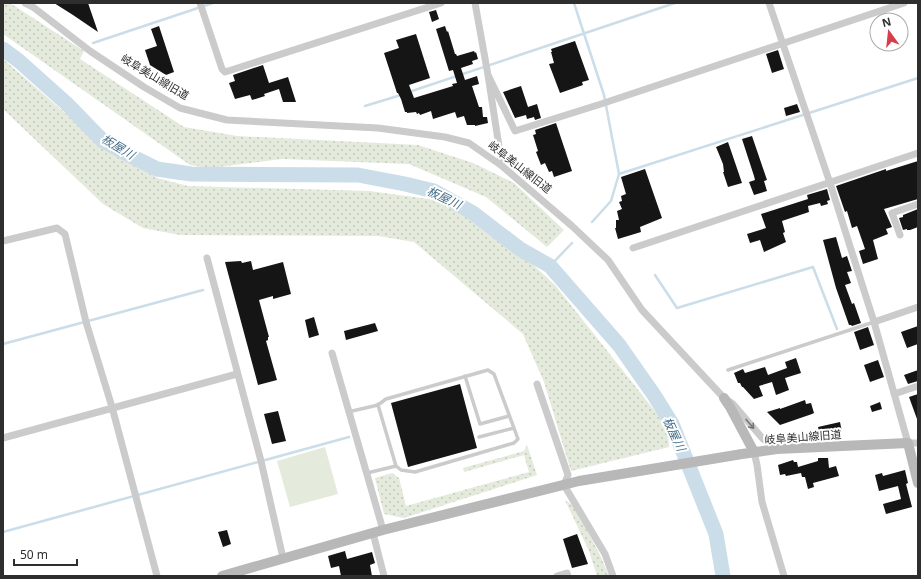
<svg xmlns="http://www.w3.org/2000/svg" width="921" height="579" font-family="'Noto Sans','Noto Sans JP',sans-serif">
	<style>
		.grass { fill: url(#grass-dots) }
		.garden { fill: #e4eadc }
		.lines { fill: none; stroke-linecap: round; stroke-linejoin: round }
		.stream { stroke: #cadde8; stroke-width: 2.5 }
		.river { stroke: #cadde8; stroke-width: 15 }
		.building { fill: #151515 }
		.lane { stroke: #cbcbcb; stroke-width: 3.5 }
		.street { stroke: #cbcbcb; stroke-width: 7 }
		.secondary { stroke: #b8b8b8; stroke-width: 10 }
		.oneway { stroke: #757575 }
		.labels { text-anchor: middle; stroke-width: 4; stroke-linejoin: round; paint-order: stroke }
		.street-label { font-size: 11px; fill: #2e2e2e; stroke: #fff }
		.water-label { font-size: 12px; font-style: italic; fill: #436e89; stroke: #fff }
	</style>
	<defs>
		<pattern id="grass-dots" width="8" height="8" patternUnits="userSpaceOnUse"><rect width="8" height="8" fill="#e4eadc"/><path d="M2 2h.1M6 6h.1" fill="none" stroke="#c4c9bd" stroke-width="1.8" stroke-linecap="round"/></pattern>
	</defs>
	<rect width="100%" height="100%" fill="#fff"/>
	<path class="grass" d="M3,3H9L13,5L84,51L80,59L184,127L237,136L418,145L473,163L514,183L564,230L547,247L486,197L409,164L282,159L210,168L190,165L3,34Z
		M3,59L87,132L157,178L188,186L369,191L436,200L468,216L529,261L555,285L658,415L668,432L669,447L571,471L544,382L523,334L414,242L378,236L180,235L143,228L103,204L3,109Z
		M527,445L537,475L404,518L384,514L375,478L392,473L399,478L406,506L529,472L524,455L464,472L463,468L524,451Z
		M565,500L575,507L600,555L609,576H597L589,551Z"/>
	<path class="garden" d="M325,447L338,494L290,507L277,461Z"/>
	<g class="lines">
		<path class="stream" d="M574,3L604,95L619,174L611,201L592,222
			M93,43L213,3
			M409,92L675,3
			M365,106L401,95
			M619,174L918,78
			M550,266L572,243
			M655,275L677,308L813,267L837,329
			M3,344L203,290
			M3,532L349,437"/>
		<path class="river" d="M3,49L19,61L66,103L103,141L129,155L157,169L191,174L358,175L405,184L434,191L473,213L520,249L550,266L619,345L654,395L672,424L716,534L723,576"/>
	</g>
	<path class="building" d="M54,3H88L98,32L73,15Z
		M436,10L439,19L432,22L429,12Z
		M159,26L174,72L166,75L150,65L145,50L157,46L151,29Z
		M445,26L447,32L448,31L455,54H456L457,56L474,51L475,53L476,52L478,59L472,61L473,64L461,68L465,80L477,76L479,84L472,86L479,107H482L483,117H487L488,123L475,126V125H467L464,116L457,118L455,112L433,119L431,111L420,115L419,113L417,114L416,112L407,113V112H405L401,99L398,93H397L384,53L399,48L396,40L416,34L430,78L409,85L414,98L453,86L452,84L457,83L453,70L449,71L436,29Z
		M575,41L589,80L582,82L583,85L560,93L549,64L554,63L551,52H552L551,49Z
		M778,50L784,69L772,73L766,54Z
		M263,65L269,83L288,77L296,102H283L279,89L264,94L265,96L252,100L250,95L235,99L229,83L235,81L233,75Z
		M521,86L528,107L537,104L541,118L535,120L534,117L527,119L526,115L515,118L503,92Z
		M797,104L800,112L786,116L784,108Z
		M556,123L572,171L554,177L552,171L549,172L545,163L541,165L536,152L538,151L533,135L536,134L535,130Z
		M752,136L767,180L764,181L767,191L754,195L749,182L755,180L754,176L742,139Z
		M728,142L742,183L728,187L723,172H724L723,164L716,147Z
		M918,161V199L884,209L892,227L886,229L888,234L873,240L878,259L863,264L859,251L865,249L857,226L852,228L847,211L845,212L836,186L886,169V171Z
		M645,169L662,218L640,227L641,232L618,239L615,228H616V220H619L617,211L622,209L619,202L622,201L621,196L626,194L621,177Z
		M827,189L830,200L827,201L828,204L821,206L820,203L808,206L809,212L782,221L785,232L783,233L786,242L764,252L760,240L750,243L747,234L766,228L761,214L808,199L807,195Z
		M918,209V227L910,230H907V229L903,230L899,218L903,217V215Z
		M836,237L842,258L847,256L852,271L847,272L851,283L845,285L852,304L854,303L861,323L852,326L851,325H849L836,288L823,240Z
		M241,261L242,263L251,261L253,270L283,262L291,294L273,299V296L259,300L269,337H268V340L266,341L277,380L258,385L225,262Z
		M314,317L319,335L309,338L305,320Z
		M375,323L378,331L346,340L344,331Z
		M918,326V344L907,348L901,332Z
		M868,327L874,345L860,350L854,332Z
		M796,358L801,373L785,378L789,390L776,395L772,382L759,386L763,396L754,399L743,387H742L740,383H738L734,373L743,369L745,373L765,367L768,375L787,368L785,362Z
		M878,360L884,377L870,382L864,365Z
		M918,370V381L908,384L904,375Z
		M460,384L477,448L408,467L391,403Z
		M918,394V419H917L909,397Z
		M805,400L806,404L811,403L814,413L812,414L780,425L767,412L780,408V409Z
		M880,402L882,409L872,412L870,406Z
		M278,411L286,441L272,444L264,414Z
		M840,422L842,432L835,434L834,431L820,434L818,427Z
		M818,458H828L829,468L836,466L839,476L813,483L814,487L808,489L805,477H802L801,473L786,476L785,474L780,475L778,465L793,460L794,462H797L798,467L818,461Z
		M905,470L908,483L906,484L912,507L886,514L883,504L901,499L898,486L879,491L875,475L882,473L883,476Z
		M227,530L231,544L223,547L218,532Z
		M577,534L588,564L572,568L563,539Z
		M345,551L347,559L372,552L375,563L370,565L372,576H341L339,566L331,568L328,556Z"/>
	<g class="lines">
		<path class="lane" d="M728,370L874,322
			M465,376L480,424L509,416
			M348,412L378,405L386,399L488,370L494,374L518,439L514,443L415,472L401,470L396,466L378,405V404
			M479,437L514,428
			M367,473L396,466"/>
		<path class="street" d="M25,3L33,7L90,51L144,87L180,108L227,120L378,128L445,137L469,143L502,166L572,226L608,260L642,310L724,398L733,404L763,439L777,449
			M200,3L222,69L225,72L441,3
			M475,3L488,75L502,166
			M769,3L830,183L874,322L908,443H918
			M488,75L515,131L601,104L904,3
			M900,235L892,213L918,204
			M3,241L57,228L65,234L86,322L112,407L157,576
			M633,248L918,153
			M207,258L261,461L283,558
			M874,322L918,307
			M332,353L383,530
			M537,384L568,475L564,485L605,554L613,576
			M894,394L918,386
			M3,438L237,374
			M754,452L757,465L762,502L784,576
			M373,533L384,576
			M557,576L567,573L568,576"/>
		<path class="secondary" d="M724,398L730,407L754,452
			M222,576L383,530L579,481L742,454L777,449L908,443L918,483"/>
	</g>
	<defs><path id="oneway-shaft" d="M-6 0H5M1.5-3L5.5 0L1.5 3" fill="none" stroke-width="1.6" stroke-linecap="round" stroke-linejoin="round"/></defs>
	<use class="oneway" href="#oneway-shaft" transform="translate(750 424) rotate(50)"/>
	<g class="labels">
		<g class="street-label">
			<text transform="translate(155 77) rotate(31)" y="4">岐阜美山線旧道</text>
			<text transform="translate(520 167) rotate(38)" y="4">岐阜美山線旧道</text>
			<text transform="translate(803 437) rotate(-4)" y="4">岐阜美山線旧道</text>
		</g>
		<g class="water-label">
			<text transform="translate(118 147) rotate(31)" y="4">板屋川</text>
			<text transform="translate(444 198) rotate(25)" y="4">板屋川</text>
			<text transform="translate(674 434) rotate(65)" y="4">板屋川</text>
		</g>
	</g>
	<rect width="921" height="579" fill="none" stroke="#2e2e2e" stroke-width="8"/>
	<g transform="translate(889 32) rotate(345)"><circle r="19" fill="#ffffff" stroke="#ababab"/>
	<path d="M0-3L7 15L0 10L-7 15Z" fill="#d63e4a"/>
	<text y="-6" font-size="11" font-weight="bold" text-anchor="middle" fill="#2e2e2e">N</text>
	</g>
	<path d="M14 559v6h63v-6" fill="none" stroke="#2e2e2e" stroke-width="2"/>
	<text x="20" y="559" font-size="12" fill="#2e2e2e" stroke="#ffffff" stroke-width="3" paint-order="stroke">50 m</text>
</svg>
